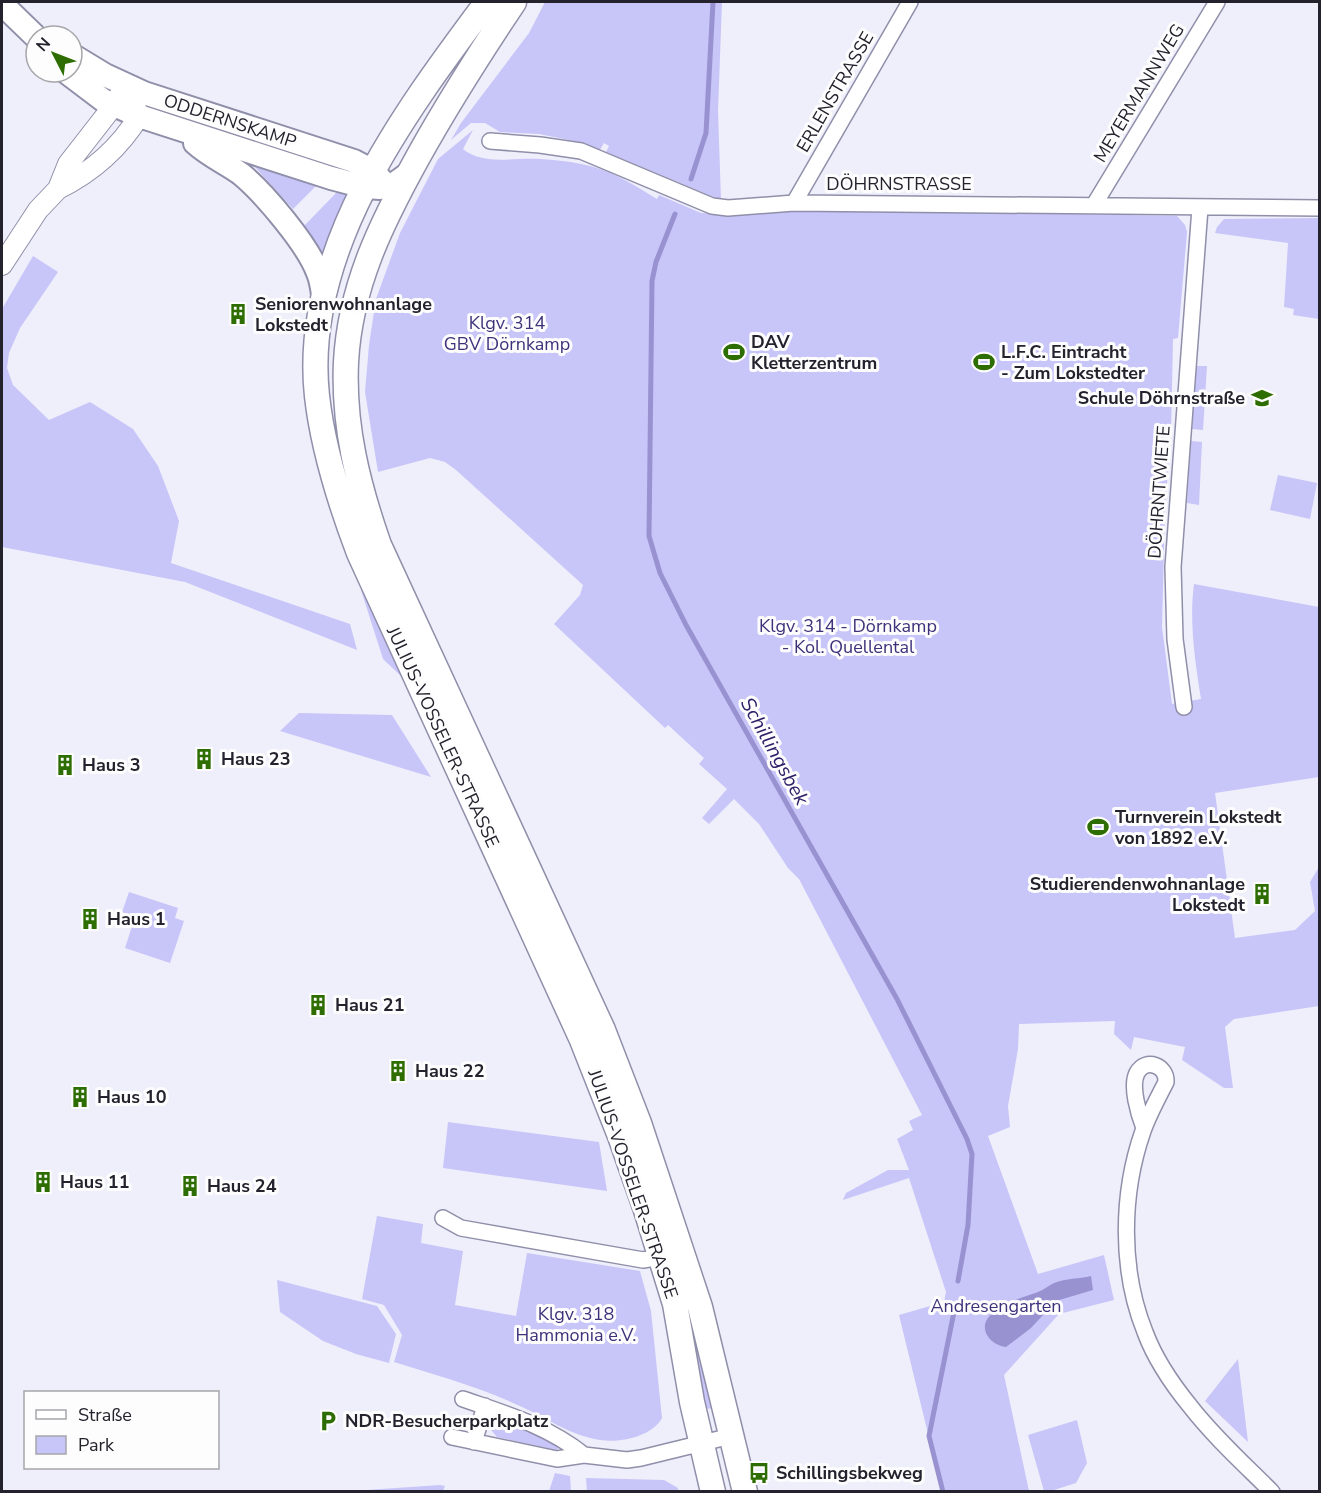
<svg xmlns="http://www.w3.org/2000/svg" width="1321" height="1493" font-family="'Nunito Sans',sans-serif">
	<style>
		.green { fill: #c8c5f9 }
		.water { fill: #9893d0 }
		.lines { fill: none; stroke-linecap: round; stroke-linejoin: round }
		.stream { stroke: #9893d0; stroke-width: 5 }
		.minor-casing { stroke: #908faa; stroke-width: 18 }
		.tertiary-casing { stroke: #908faa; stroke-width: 22 }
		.secondary-casing { stroke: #908faa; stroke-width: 26 }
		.primary-casing { stroke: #908faa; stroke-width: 27 }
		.minor { stroke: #fff; stroke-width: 15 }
		.tertiary { stroke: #fff; stroke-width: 20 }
		.secondary { stroke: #fff; stroke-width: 22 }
		.primary { stroke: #fff; stroke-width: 24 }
		.labels { text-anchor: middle; stroke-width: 6; stroke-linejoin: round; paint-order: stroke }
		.street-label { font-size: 18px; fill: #23222d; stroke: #fdfdfd }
		.poi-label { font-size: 18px; font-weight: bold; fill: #23222d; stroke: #fdfdfd; text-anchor: start }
		.park-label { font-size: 18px; fill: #3e317a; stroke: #fdfdfd }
		.water-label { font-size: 20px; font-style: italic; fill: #302069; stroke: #fdfdfd }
	</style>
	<rect width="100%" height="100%" fill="#efeffb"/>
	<path class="green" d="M545,2H722L718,111L721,200L606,152L609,146L604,143L600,150L584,143L539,134L500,132L485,123H471L451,140L461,123L529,33Z
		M473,130L463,149C483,166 515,157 540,159C553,160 568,161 581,164C609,169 633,184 657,199L659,195L701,213L734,214L796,210H843L1177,216L1185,225L1187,232L1178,338L1173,339L1171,434L1165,508L1162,627L1172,704L1201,699C1195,661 1189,621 1194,584L1319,607V777L1215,793L1235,938L1295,930L1315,911L1310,882L1319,867V1006L1234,1019L1225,1027L1233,1088H1224L1182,1060L1185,1047L1134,1037L1131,1050L1114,1034L1115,1021L1019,1024L1018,1049L1008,1106L1010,1127L988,1136L1038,1274L1104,1255L1114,1300L1059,1314L1004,1375L1029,1491H942L899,1315L944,1302L946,1292L909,1178L843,1200L846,1193L888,1170H909L897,1139L913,1130L909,1121L922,1115L799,879L788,868L759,824L734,799L709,824L702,818L727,789L699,764L704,758L668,725L665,728L554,624L580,595L583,585L456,470L445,462L430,458L378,472L365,392L369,345L376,299L400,233L438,159Z
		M256,166L317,185L293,209L255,167Z
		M337,192L348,196L322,263L304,226Z
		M1319,218V319L1293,315L1294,309L1284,307L1288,243L1215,233L1217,227L1224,219Z
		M33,256L58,272L20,328L9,353L7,368L13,385L49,420L90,402L133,429L158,466L179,521L171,563L350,624L357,650L185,582L2,547V309Z
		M1196,366H1207L1203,430L1192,429Z
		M1191,441L1202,442L1199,505L1187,503Z
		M1278,475L1317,483L1310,519L1270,510Z
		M363,589L403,675L401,676L383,659L361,590Z
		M299,713L392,715L431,777L280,731Z
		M129,892L178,908L175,918L184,921L170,963L125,948L135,917L122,912Z
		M448,1122L599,1142L607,1191L443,1168Z
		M377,1216L423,1224L421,1243L463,1251L455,1305L516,1316L527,1253L640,1271L651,1311L662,1418C652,1437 619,1443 600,1440C571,1436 545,1417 520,1406C479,1387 436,1375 394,1362L402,1335L384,1305L362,1299Z
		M277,1280L377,1306L396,1334L389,1363L356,1354L323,1341L280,1312Z
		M686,1294L714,1409L701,1408Z
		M1238,1359L1248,1442L1205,1401Z
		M1077,1420L1087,1463L1076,1483L1051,1491H1044L1028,1435Z
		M507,1423L551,1438L561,1446L557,1450L497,1437L491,1430L496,1424Z
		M555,1473L570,1476L571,1491H549Z
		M586,1478L664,1480L678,1488V1491H587Z
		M440,1485L445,1486L443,1491H352Z"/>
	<path class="water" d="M1091,1276L1093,1290L1056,1301L1031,1328L1006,1347C998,1346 991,1342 987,1335C974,1311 1024,1297 1038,1292C1044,1290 1049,1285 1054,1283C1066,1278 1079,1279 1091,1276Z"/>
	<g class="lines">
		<path class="stream" d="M691,179L706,133L713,2
			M675,214L656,262L652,281L649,536L660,573L686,625L897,999L967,1139L972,1154L968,1225L958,1281
			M943,1492L929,1436L954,1312"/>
		<defs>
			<path id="minor" d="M490,141L540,145L581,151L712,206L728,208L794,203L1320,208
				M794,203L910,2
				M1094,205L1217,2
				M1184,707L1175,639L1173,567L1200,208
				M1144,1128C1139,1115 1130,1086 1137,1073C1146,1057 1167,1066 1166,1082C1158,1098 1149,1114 1143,1131C1121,1194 1120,1270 1145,1332C1155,1359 1172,1384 1190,1406C1214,1437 1244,1464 1272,1492
				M443,1218L461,1228L643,1260L661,1257
				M463,1399C506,1414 548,1426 584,1455
				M452,1437L557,1459L584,1455L627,1460L641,1458L731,1436
				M474,1442L485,1406"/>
			<path id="tertiary" d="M58,189C92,172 119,149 139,116L133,102
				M2,265L38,210L58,189L68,164L114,105L121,93"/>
			<path id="secondary" d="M2,4L36,37
				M72,55L105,75L144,93L354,161L373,171L385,184
				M66,72L103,100L139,116L331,178L365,187L380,188L394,184L408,174
				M195,143C209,156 226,163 241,174C264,193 308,245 318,273C321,280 322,287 323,295"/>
			<path id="primary" d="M487,2C405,112 301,250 317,396C323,450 340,503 359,553L582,1040L620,1136L646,1210L675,1304L692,1402L713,1492
				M514,2C480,53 448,103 418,157C382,222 350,286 346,362C343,426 358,485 379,545L603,1030L639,1123L700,1307L745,1492"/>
		</defs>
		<use href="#minor" class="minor-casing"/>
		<use href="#tertiary" class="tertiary-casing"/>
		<use href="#secondary" class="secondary-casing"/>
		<use href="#primary" class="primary-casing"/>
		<use href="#minor" class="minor"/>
		<use href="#tertiary" class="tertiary"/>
		<use href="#secondary" class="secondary"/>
		<use href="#primary" class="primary"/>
	</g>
	<defs>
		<symbol id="building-bare" viewBox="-9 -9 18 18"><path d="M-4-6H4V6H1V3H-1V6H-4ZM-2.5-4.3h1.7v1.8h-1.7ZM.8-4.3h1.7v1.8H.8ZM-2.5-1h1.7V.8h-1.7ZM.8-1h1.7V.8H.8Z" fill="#2d6d02" stroke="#fdfdfd" stroke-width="2.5" paint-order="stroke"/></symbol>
		<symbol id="stadium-bare" viewBox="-9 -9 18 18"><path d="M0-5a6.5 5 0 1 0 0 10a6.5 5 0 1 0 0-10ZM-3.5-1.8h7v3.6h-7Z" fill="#2d6d02" stroke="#fdfdfd" stroke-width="2.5" paint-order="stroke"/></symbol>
		<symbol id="school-bare" viewBox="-9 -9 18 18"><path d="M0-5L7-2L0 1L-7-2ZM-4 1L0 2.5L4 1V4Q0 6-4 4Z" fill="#2d6d02" stroke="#fdfdfd" stroke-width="2.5" paint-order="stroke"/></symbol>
		<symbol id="parking-bare" viewBox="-9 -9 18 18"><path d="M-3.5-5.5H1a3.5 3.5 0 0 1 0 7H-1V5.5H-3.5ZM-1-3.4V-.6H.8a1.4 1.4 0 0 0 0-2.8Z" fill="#2d6d02" stroke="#fdfdfd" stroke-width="2.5" paint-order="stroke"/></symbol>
		<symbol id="bus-bare" viewBox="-9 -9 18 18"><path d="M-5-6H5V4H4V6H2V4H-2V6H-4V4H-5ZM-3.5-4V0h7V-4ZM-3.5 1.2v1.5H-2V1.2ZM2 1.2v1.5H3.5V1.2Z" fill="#2d6d02" stroke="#fdfdfd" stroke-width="2.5" paint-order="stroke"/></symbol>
	</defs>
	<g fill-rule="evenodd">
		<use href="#building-bare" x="223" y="299" width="30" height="30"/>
		<use href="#stadium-bare" x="719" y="337" width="30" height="30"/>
		<use href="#stadium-bare" x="969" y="347" width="30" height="30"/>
		<use href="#school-bare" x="1247" y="383" width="30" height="30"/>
		<use href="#building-bare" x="189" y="744" width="30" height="30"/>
		<use href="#building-bare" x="50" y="750" width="30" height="30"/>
		<use href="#stadium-bare" x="1083" y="812" width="30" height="30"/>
		<use href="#building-bare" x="1247" y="879" width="30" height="30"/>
		<use href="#building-bare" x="75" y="904" width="30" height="30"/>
		<use href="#building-bare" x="303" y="990" width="30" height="30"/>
		<use href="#building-bare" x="383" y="1056" width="30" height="30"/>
		<use href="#building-bare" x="65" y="1082" width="30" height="30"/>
		<use href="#building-bare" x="28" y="1167" width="30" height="30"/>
		<use href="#building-bare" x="175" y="1171" width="30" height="30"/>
		<use href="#parking-bare" x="313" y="1406" width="30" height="30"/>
		<use href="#bus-bare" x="744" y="1458" width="30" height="30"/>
	</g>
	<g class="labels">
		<g class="street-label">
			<text transform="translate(835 92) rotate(-60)" y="6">ERLENSTRASSE</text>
			<text transform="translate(1139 93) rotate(-59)" y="6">MEYERMANNWEG</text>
			<text transform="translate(230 121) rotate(18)" y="6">ODDERNSKAMP</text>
			<text x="899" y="190">DÖHRNSTRASSE</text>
			<text transform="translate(1159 492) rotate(-86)" y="6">DÖHRNTWIETE</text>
			<text transform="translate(443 737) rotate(65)" y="6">JULIUS-VOSSELER-STRASSE</text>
			<text transform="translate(633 1184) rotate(71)" y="6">JULIUS-VOSSELER-STRASSE</text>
		</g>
		<g class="poi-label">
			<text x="255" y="310">Seniorenwohnanlage<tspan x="255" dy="21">Lokstedt</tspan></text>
			<text x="751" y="348">DAV<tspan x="751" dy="21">Kletterzentrum</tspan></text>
			<text x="1001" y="358">L.F.C. Eintracht<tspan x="1001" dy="21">- Zum Lokstedter</tspan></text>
			<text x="1245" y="404" text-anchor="end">Schule Döhrnstraße</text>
			<text x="221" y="765">Haus 23</text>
			<text x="82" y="771">Haus 3</text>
			<text x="1115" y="823">Turnverein Lokstedt<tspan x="1115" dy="21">von 1892 e.V.</tspan></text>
			<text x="1245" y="890" text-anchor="end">Studierendenwohnanlage<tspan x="1245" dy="21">Lokstedt</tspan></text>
			<text x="107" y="925">Haus 1</text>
			<text x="335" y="1011">Haus 21</text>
			<text x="415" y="1077">Haus 22</text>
			<text x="97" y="1103">Haus 10</text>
			<text x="60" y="1188">Haus 11</text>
			<text x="207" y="1192">Haus 24</text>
			<text x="345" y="1427">NDR-Besucherparkplatz</text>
			<text x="776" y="1479">Schillingsbekweg</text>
		</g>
		<g class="park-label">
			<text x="507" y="329">Klgv. 314<tspan x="507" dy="21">GBV Dörnkamp</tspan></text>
			<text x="848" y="632">Klgv. 314 - Dörnkamp<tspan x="848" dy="21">- Kol. Quellental</tspan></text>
			<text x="996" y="1312">Andresengarten</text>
			<text x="576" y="1320">Klgv. 318<tspan x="576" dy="21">Hammonia e.V.</tspan></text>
		</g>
		<g class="water-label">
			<text transform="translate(775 751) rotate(61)" y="7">Schillingsbek</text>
		</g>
	</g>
	<rect width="1321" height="1493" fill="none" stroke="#23222d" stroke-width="6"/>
	<rect x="24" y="1391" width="195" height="78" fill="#fdfdfd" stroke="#a6a5aa" stroke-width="1.5"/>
	<rect x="36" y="1410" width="30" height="9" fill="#ffffff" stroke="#a6a5aa" stroke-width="1.5"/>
	<text x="78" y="1421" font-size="18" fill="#23222d">Straße</text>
	<rect x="36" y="1436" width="30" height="18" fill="#c8c5f9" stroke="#a6a5aa" stroke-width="1.5"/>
	<text x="78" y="1451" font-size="18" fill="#23222d">Park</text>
	<g transform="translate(54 54) rotate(312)"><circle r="28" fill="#fdfdfd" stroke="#a6a5aa" stroke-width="1.5"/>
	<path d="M0-4.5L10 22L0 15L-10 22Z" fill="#2d6d02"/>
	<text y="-9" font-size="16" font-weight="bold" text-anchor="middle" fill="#23222d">N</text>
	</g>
</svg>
